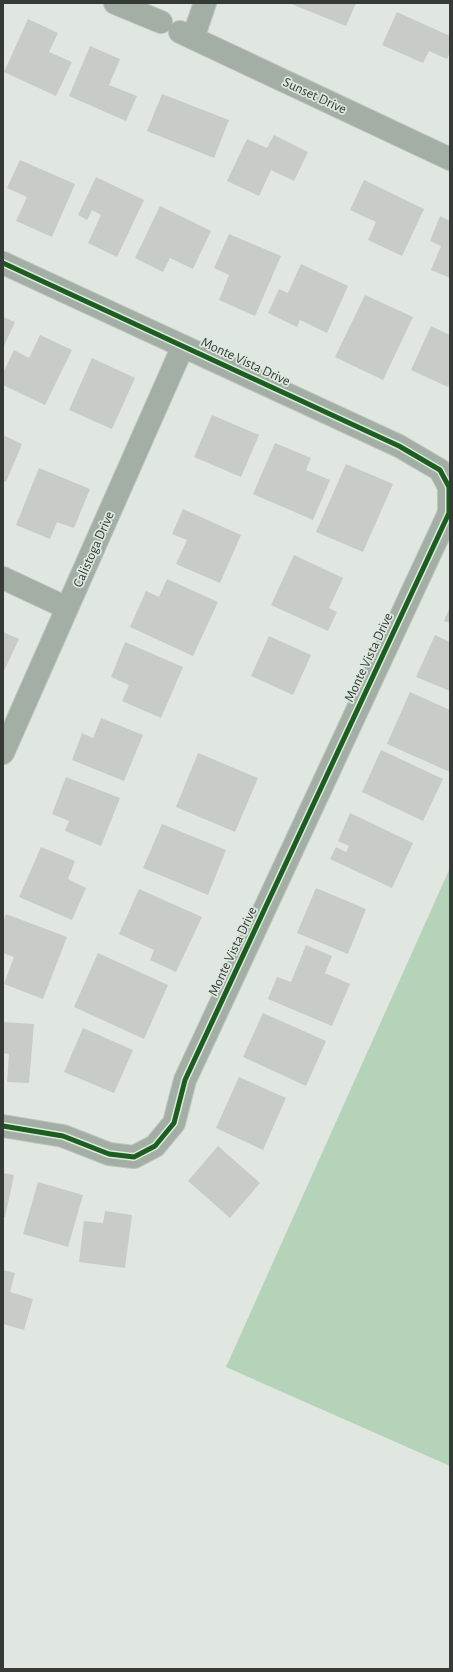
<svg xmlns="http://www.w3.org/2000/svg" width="453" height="1672" font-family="'Alegreya Sans',sans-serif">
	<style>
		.green { fill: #b4d3b9 }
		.building { fill: #c8ccc8 }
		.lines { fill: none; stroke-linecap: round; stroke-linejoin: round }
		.minor-casing { stroke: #bfc3bf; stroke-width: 24 }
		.minor { stroke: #a3aea4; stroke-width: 22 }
		.cycleway-casing { stroke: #dde9de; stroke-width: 8 }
		.cycleway { stroke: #1b5e20; stroke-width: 5 }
		.labels { text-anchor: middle; stroke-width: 3.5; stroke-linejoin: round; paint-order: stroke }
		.street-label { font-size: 14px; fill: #353a36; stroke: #dde9de }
	</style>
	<rect width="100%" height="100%" fill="#e0e6e0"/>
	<path class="green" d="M450,868V1466L226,1367Z"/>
	<path class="building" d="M289,3H356L346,26Z
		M397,12L450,36V52L447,59L429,51L423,63L382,45Z
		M28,19L58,33L49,52L72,62L56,96L4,72Z
		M90,46L120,59L109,85L137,96L126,121L69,96Z
		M162,94L229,120L214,158L147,131Z
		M274,135L308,152L294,181L271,170L259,196L227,181L247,139L267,148Z
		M20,160L75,184L52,237L16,221L27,197L7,188Z
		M96,177L144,200L117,257L88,243L101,215L92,210L87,220L78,215Z
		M364,180L424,209L402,256L368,240L376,222L350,210Z
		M160,206L211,231L193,269L170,258L163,272L135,258Z
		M440,216L450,221V278L431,270L441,246L430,241Z
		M229,234L281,256L255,316L219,300L229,275L214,268Z
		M301,264L348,286L327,333L300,320L297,327L268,313L279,289L288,293Z
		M365,295L413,317L383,380L335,357Z
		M3,317L15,322L3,348Z
		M431,326L450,335V383L448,387L411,370Z
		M40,335L72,350L45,405L3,385V373L14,350L29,358Z
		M92,358L135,378L112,429L69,410Z
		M212,415L259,435L241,477L194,457Z
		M3,435L22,444L6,482L3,481Z
		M275,443L311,458L306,470L330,480L313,520L253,494Z
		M346,464L393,484L363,552L316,532Z
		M39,468L90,489L74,528L57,522L50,539L16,525Z
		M183,509L241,535L220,583L176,564L187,540L172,534Z
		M294,555L343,578L329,608L337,612L328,631L271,605Z
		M167,579L218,602L193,656L130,627L146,591L159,597Z
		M450,607V623L444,621Z
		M3,632L19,639L3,673Z
		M435,635L450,642V691L416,677Z
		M269,636L311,655L293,695L251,676Z
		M125,642L183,667L161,718L122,701L129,685L111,677Z
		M410,692L450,710V772L387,744Z
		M101,718L143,735L124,781L72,760L82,733L93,738Z
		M381,750L443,779L423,821L362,792Z
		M198,753L258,778L235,832L176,807Z
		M66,777L120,798L101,846L65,831L69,821L52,814Z
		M350,813L413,843L392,888L330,859L336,847L346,852L349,846L338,841Z
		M162,824L226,850L208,895L143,868Z
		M41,847L75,861L68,879L86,888L72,920L19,897Z
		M316,888L366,909L348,954L297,933Z
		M139,889L202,917L176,972L150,960L154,950L119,934Z
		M6,914L67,937L43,999L4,984L14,957L3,953V922Z
		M306,945L332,956L325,973L350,984L332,1026L268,999L277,977L291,982Z
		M98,953L168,985L144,1039L74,1007Z
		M263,1013L326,1041L306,1086L243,1057Z
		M3,1022L34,1024L29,1083L7,1082L9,1054L3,1053Z
		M83,1028L133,1050L114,1093L64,1072Z
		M239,1077L286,1098L263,1150L216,1128Z
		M218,1146L260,1183L230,1218L188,1181Z
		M3,1173L14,1175L5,1217H3Z
		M38,1182L83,1195L68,1247L23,1234Z
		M105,1211L132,1215L125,1268L79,1262L84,1221L103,1223Z
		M3,1270L15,1273L10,1292L33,1299L24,1330L3,1324Z"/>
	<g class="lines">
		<defs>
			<path id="minor" d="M115,3L161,22
				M180,32L450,159
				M193,38L205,3
				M3,263L399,446L440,470L449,487V513L185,1080L174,1123L155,1146L134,1157L109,1154L63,1136L3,1126
				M3,578L67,608
				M3,753L183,346"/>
		</defs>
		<use href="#minor" class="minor-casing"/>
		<use href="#minor" class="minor"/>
		<defs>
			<path id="cycleway" d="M3,263L399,446L440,470L449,487V513L185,1080L174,1123L155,1146L134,1157L109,1154L63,1136L3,1126"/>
		</defs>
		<use href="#cycleway" class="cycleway-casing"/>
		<use href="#cycleway" class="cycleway"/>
	</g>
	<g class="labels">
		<g class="street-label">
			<text transform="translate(315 95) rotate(25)" y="5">Sunset Drive</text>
			<text transform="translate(246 361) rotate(25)" y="5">Monte Vista Drive</text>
			<text transform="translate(93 549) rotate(-66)" y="5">Calistoga Drive</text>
			<text transform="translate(368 657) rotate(-65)" y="5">Monte Vista Drive</text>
			<text transform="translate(232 951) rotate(-65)" y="5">Monte Vista Drive</text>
		</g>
	</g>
	<rect width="453" height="1672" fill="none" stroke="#353a36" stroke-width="8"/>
</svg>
